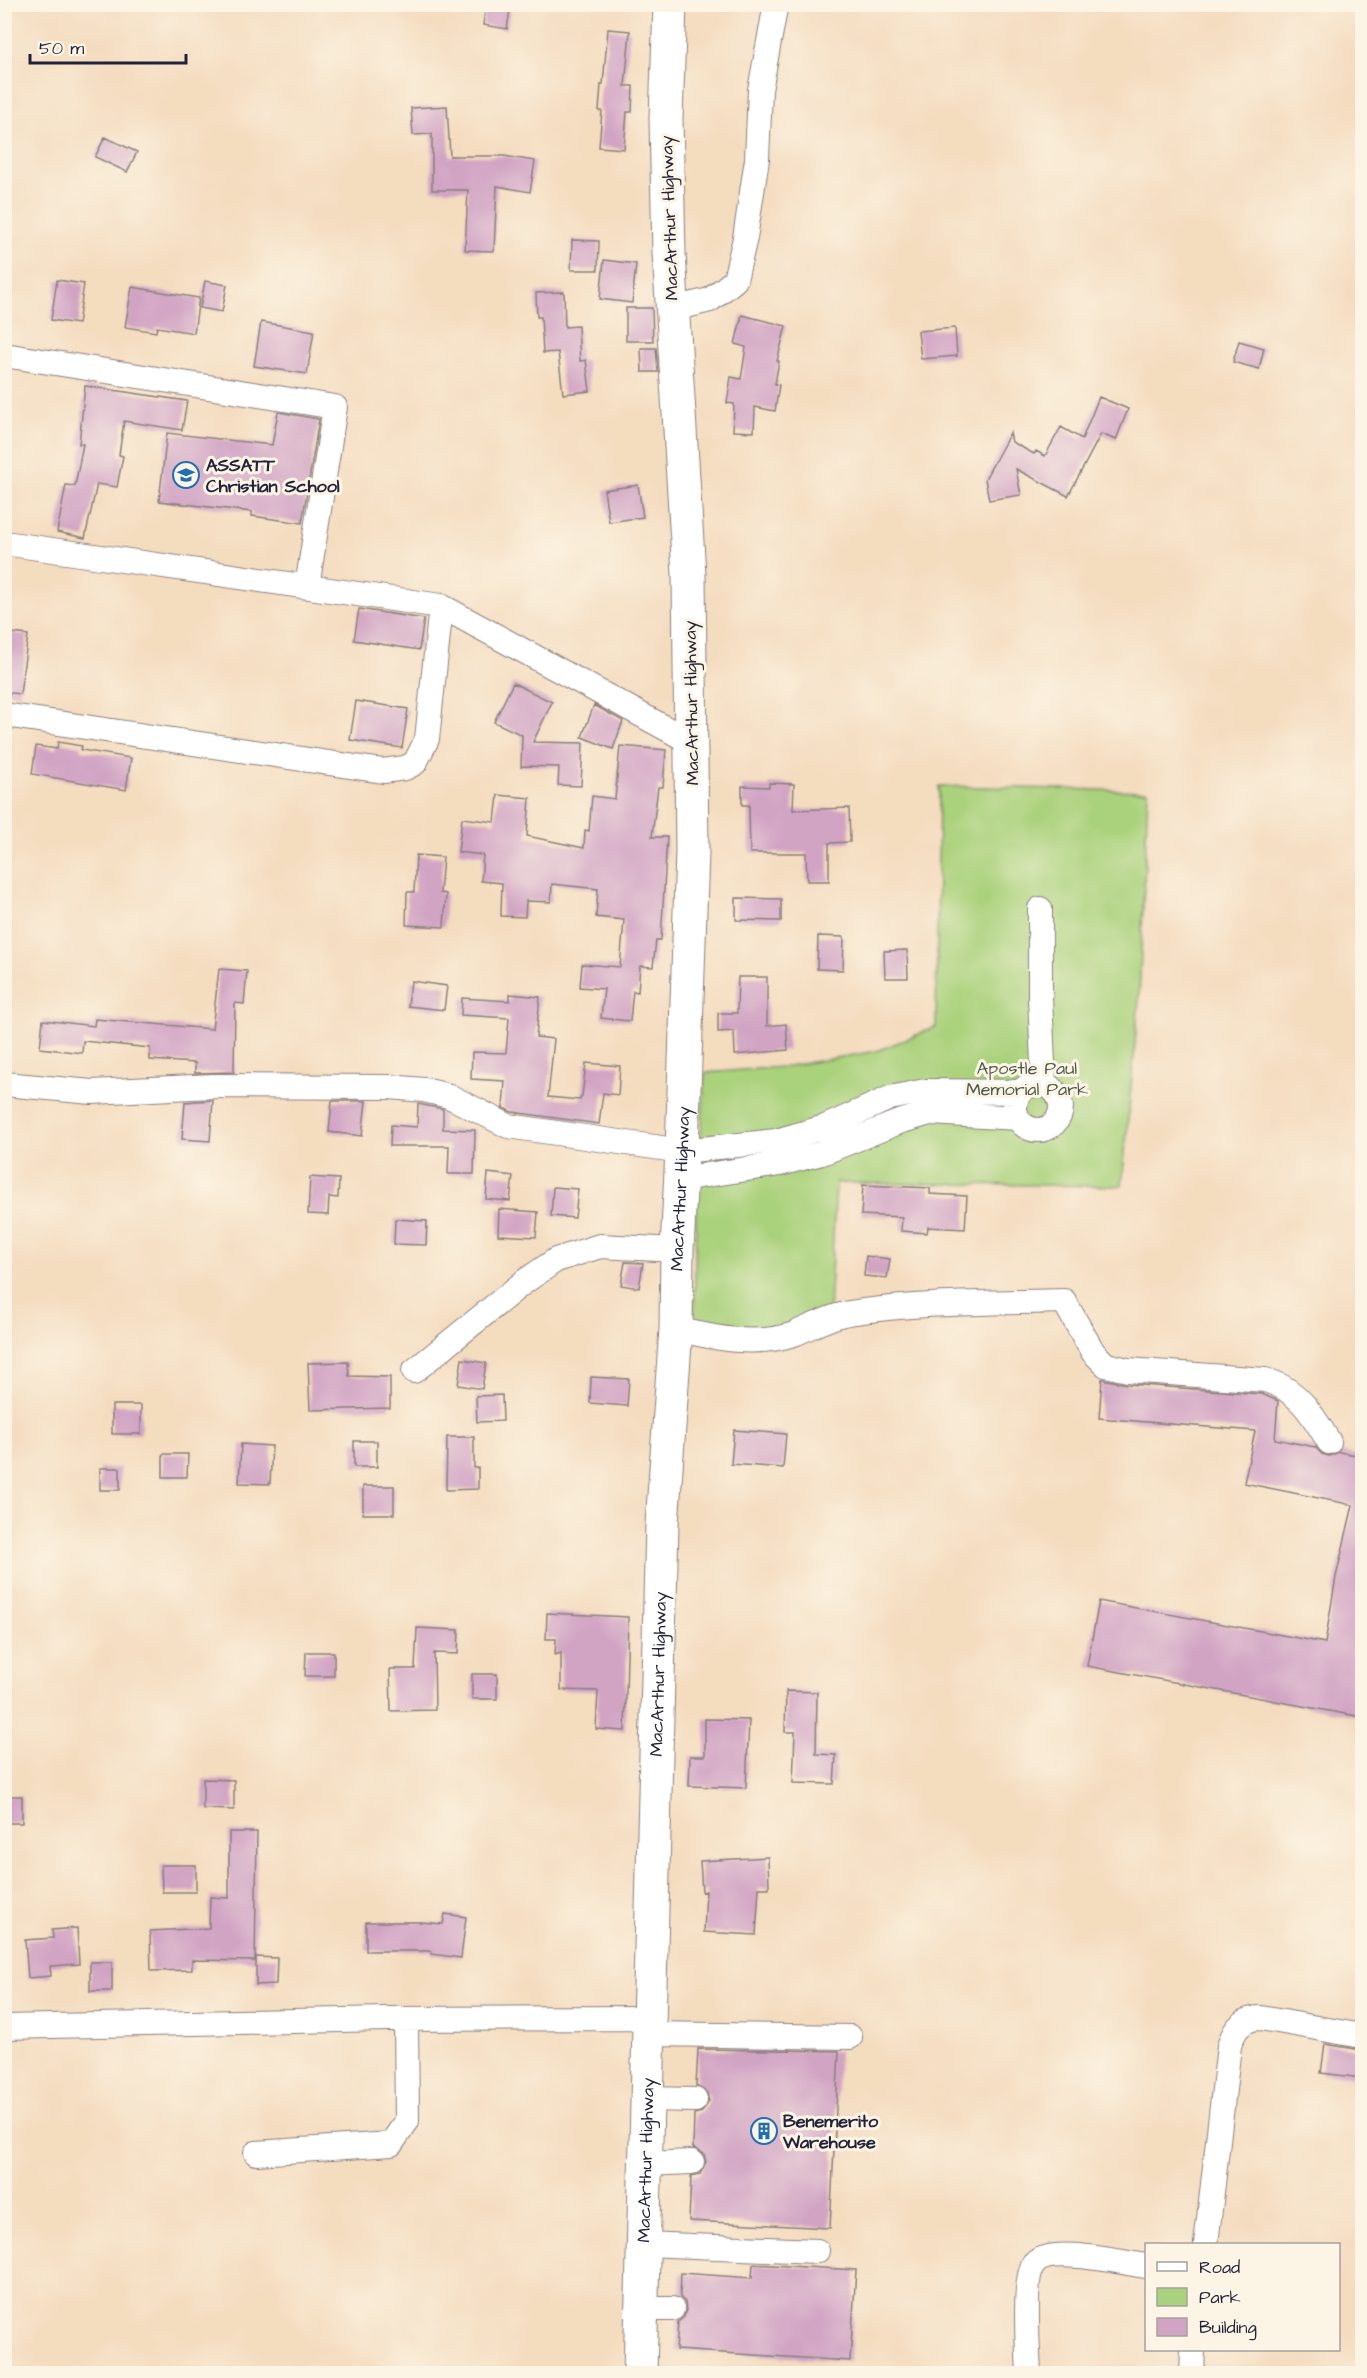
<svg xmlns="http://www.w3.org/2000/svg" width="1367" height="2378" font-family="'Architects Daughter',sans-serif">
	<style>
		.green { fill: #aad17b; stroke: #667a5b; stroke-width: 1.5 }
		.building { fill: #d1a4c4 }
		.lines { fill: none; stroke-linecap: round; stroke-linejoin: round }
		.minor-casing { stroke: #8b7f7d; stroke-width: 26 }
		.highway-casing { stroke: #8b7f7d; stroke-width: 35 }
		.minor { stroke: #fff; stroke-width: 24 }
		.highway { stroke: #fff; stroke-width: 33 }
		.labels { text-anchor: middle; stroke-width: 6; stroke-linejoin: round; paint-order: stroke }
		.street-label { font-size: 18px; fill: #22223b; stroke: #fcf5e5 }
		.poi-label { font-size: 18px; font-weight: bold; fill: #22223b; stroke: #fcf5e5; text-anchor: start }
		.park-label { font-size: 18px; fill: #4b574e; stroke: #fcf5e5 }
	</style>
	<rect width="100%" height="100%" fill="#fcf5e5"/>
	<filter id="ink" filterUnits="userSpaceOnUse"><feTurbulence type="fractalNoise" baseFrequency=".0167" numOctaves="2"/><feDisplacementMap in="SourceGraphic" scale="12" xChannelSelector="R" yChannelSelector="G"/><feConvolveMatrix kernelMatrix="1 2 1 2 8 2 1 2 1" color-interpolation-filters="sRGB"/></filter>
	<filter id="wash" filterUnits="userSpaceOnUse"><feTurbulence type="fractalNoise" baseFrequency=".008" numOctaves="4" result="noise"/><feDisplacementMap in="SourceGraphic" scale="24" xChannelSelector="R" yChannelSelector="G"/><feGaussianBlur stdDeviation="1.35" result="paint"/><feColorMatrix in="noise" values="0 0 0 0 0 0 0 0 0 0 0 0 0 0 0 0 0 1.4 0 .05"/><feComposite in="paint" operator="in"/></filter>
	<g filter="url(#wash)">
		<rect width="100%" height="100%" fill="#f4dcbf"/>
		<path class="green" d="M939,786L1148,791L1139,998L1122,1186L836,1183L829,1311L773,1334L694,1331L696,1213L705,1073L782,1067L877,1051L936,1027Z"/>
		<g id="blocks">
			<path class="building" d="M486,4H511L507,29L483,25Z
				M608,29L630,31L625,86H633L632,112H627L624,149L599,147L602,111H599L601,84H603Z
				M447,106L450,156H504L535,161L530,192L497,186L494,251L465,250L468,190H432V134L413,135L411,108Z
				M105,137L137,152L127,172L95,157Z
				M572,240L599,241L598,270H571Z
				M604,260L636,264L632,303L600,299Z
				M57,280L84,284L78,324L51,320Z
				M205,281L227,285L222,312L200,308Z
				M132,287L199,298L194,333L157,327L156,332L125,327Z
				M564,292L565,327L578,326L580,361L586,360L590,391L563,394L558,352L543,353L541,317H537L536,293Z
				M626,308H652L653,341H626Z
				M742,315L786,326L777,361H779L775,384L779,385L775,411L755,407L754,432L733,431L734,404L727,403L731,377L741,379L746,347L735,344Z
				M261,322L314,331L307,374L254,366Z
				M955,328L957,356L921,359L918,331Z
				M1239,341L1264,348L1259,369L1233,362Z
				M641,348H656L658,372H642Z
				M85,386L187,401L182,430L124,421L119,455L123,456L117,487L97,484L85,538L57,532L66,485L75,486L83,444H79Z
				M1099,397L1128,409L1116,440L1101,434L1068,496L1016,469L1021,495L989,500L985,479L1010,433L1012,442L1034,454L1036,451L1045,456L1061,427L1082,439Z
				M278,412L319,419L302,523L252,516V512L159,501L167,433L272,445Z
				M638,485L643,517L609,522L604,490Z
				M359,609L424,619L419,650L354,640Z
				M4,632L28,635L20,694L4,692Z
				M513,683L552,702L533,742L583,743L581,786L558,785L559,767L522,766L521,768L522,735L494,722Z
				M356,701L408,709L402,748L350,740Z
				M594,705L623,721L613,749L582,737Z
				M58,742L82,746L81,750L131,758L126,790L32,774L36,746L57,749Z
				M620,746L666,750L663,787H658L652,837H667L661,940H656L653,967L640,966L638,992L633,991L630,1021L601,1018L604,989L580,987L582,964L620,967L624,920L596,917L598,889L552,884L551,902L526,901L525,917L501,916L502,883L481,881L483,855L458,852L462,818L495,822L498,795L530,798L527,836L584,848L585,830L589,831L592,796L615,799Z
				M769,783L794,784L793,810L849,808L850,842L829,843V881H807L806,853H750L749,805H742V786L769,787Z
				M416,855L443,857L440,893L446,894L444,927L406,925L407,892H414Z
				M736,898L781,899V921L736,920Z
				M818,936L844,937L843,970L817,969Z
				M907,950L908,978H885L884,951Z
				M219,969L247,971L244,1004L235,1003L234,1072L195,1073V1063L150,1060V1048L83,1041L82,1053L40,1048L43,1020L94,1026L95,1019L212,1029Z
				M738,977H767V1026L786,1024L788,1050L735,1055L734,1031L718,1032V1013H737Z
				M411,981L447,986L444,1010L408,1006Z
				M510,994L540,997L536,1037L554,1039L548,1097L580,1100L581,1096H582L586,1063L620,1066L618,1095L603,1093L599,1124L512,1112L503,1108L505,1081L471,1079L472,1052L506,1053L509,1018L461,1015L462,998L510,1001Z
				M213,1100L210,1141L182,1139L185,1102Z
				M332,1101H366L362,1136L329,1132Z
				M418,1104L443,1109V1129L475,1130L474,1174H448L449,1146H390L391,1125L417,1127Z
				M488,1173L513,1176L510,1201L486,1199Z
				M310,1177L339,1179L338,1198L329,1197L328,1215L308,1214Z
				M863,1185L930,1188V1194L967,1196L965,1229L928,1227L927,1233L901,1231L902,1217L861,1215Z
				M553,1187L578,1189L575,1218L551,1216Z
				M499,1209L538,1212L536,1237L498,1235Z
				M395,1219L427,1221L426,1245L394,1244Z
				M866,1256L890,1259L887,1278L864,1276Z
				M625,1262L643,1263L639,1288L621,1285Z
				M462,1359L486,1363L482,1389L458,1385Z
				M348,1362L349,1376L390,1377V1408L310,1410L308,1363Z
				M591,1377L629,1379L627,1406L590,1403Z
				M1102,1379L1127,1384L1262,1394L1278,1401L1275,1439L1315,1447L1322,1454L1329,1456L1339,1452L1362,1456V1717L1087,1666L1099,1601L1325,1643L1336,1577L1353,1505L1244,1483L1255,1431L1099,1418Z
				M502,1395L503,1421L477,1422L476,1396Z
				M112,1405H141V1434H112Z
				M734,1430L786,1434L783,1468L731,1464Z
				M447,1437H474V1468H478V1489L446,1490Z
				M354,1441H377V1467H354Z
				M241,1444L272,1446L270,1484L239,1483Z
				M163,1454H188L187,1477H163Z
				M100,1468H120V1490H100Z
				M363,1486H394V1514H363Z
				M547,1613L628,1617L625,1731L596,1729L598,1691L561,1690V1653L555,1655L556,1639H546Z
				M417,1628L459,1630L458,1654L434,1653L435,1710L391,1711L390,1669H415Z
				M306,1652H334V1676H305Z
				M472,1674H497V1699H472Z
				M786,1691L817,1692L816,1754L836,1755L834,1784L793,1783L795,1732H785Z
				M705,1719L749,1720L746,1788L689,1786L690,1756H705Z
				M203,1779L234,1780V1810L203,1809Z
				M4,1796H22V1823H4Z
				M229,1832H257L255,1961L192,1960V1970L151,1971L150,1931L209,1928L210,1897L229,1898Z
				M768,1857L769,1888H759L756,1935L704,1932L706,1891L702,1892L700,1861Z
				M161,1865H196V1892H162Z
				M445,1914L466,1917L461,1958L431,1954L432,1951H366V1922H421L443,1924Z
				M77,1928L79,1964L50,1966L51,1976L28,1978L25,1940L53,1938L52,1930Z
				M256,1957L277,1958L276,1984L256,1985Z
				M90,1962H112V1991H90Z
				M1325,2044L1362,2050V2078L1321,2073Z
				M698,2049L839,2051L830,2228L689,2221L691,2176L700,2174L706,2162L704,2154L693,2148L694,2114L702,2112L709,2101L707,2093L696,2086Z
				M753,2264L856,2270L850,2361L676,2350L678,2322L684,2317L686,2310L685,2302L680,2297L681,2273L752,2278Z"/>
		</g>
	</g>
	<g filter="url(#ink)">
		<use href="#blocks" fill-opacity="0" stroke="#8b7f7d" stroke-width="1.5"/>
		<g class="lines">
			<defs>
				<path id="minor" d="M673,309L710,300L735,280L745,238L757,159L760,90L776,4
					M4,355L335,407L307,587
					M4,543L441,606L691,742
					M4,715L383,771L405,768L415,763L427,739L441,606
					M1040,909V998L1044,1085
					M4,1084L92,1092L213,1086L389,1087L424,1090L449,1096L508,1126L682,1151L776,1141L825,1127L890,1098L925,1091L1020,1092
					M1015 1107a23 23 0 1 1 46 0a23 23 0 1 1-46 0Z
					M680,1179L780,1164L822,1153L899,1122L930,1113L1018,1118
					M676,1329C714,1338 756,1347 794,1334C811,1327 830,1316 849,1313C920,1302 993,1303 1064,1301L1093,1352L1106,1365L1128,1370L1265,1380C1297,1388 1313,1415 1329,1442
					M414,1371L524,1282L556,1260L600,1246L677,1250
					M4,2027L388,2019L648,2018
					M648,2034L850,2037
					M647,2099L695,2100
					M256,2153L391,2144L407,2121L406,2019
					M645,2164L692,2162
					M644,2244L817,2251
					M1206,2244L1229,2046C1234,2029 1243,2018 1261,2018L1362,2036
					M642,2309H672
					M1029,2374C1028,2353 1023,2277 1034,2264C1050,2245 1123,2263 1146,2266
					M1192,2374L1193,2350"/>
				<g id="highway">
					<path id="s1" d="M640,2374L662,1524L676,1329L677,1250L682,1151L692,851L689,574L669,253L666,119L670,4"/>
				</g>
			</defs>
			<use href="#minor" class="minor-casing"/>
			<use href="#highway" class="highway-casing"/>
			<use href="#minor" class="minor"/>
			<use href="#highway" class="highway"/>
		</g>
	</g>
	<defs>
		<symbol id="school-ring" viewBox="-11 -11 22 22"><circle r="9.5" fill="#fcf5e5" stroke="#1f6fb2" stroke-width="1.5"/><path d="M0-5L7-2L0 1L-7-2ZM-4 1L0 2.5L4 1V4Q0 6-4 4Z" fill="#1f6fb2"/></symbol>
		<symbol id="building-ring" viewBox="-11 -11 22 22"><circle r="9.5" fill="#fcf5e5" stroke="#1f6fb2" stroke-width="1.5"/><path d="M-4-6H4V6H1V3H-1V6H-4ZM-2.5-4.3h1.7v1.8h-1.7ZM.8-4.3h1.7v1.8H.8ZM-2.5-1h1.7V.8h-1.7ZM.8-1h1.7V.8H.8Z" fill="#1f6fb2"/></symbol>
	</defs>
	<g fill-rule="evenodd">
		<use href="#school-ring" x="171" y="460" width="30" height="30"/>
		<use href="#building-ring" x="749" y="2116" width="30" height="30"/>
	</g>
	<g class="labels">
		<g class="street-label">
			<text transform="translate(669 218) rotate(-92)" y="6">MacArthur Highway</text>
			<text transform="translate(691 703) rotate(-91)" y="6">MacArthur Highway</text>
			<text dy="6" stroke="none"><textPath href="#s1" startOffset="1186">MacArthur Highway</textPath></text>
			<text dy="6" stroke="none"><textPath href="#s1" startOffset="700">MacArthur Highway</textPath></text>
			<text dy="6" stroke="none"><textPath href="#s1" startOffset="214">MacArthur Highway</textPath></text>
		</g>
		<g class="poi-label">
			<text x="206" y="471">ASSATT<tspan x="206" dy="21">Christian School</tspan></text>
			<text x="783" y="2127">Benemerito<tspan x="783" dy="21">Warehouse</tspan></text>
		</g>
		<g class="park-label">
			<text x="1027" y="1074">Apostle Paul<tspan x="1027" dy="21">Memorial Park</tspan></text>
		</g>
	</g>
	<rect width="1367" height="2378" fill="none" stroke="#fcf5e5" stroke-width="24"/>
	<rect x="1145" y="2243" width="195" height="108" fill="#fcf5e5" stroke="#a5a1a1" stroke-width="1.5"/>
	<rect x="1157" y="2262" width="30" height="9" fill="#ffffff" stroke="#a5a1a1" stroke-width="1.5"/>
	<text x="1199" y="2273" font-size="18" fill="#22223b">Road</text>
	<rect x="1157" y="2288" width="30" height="18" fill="#aad17b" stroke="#a5a1a1" stroke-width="1.5"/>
	<text x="1199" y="2303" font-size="18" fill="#22223b">Park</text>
	<rect x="1157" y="2318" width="30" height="18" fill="#d1a4c4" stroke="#a5a1a1" stroke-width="1.5"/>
	<text x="1199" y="2333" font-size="18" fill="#22223b">Building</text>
	<path d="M30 54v9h156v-9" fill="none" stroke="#22223b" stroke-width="3"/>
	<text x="39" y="54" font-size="18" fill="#22223b" stroke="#fcf5e5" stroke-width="4.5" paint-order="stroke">50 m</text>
</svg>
